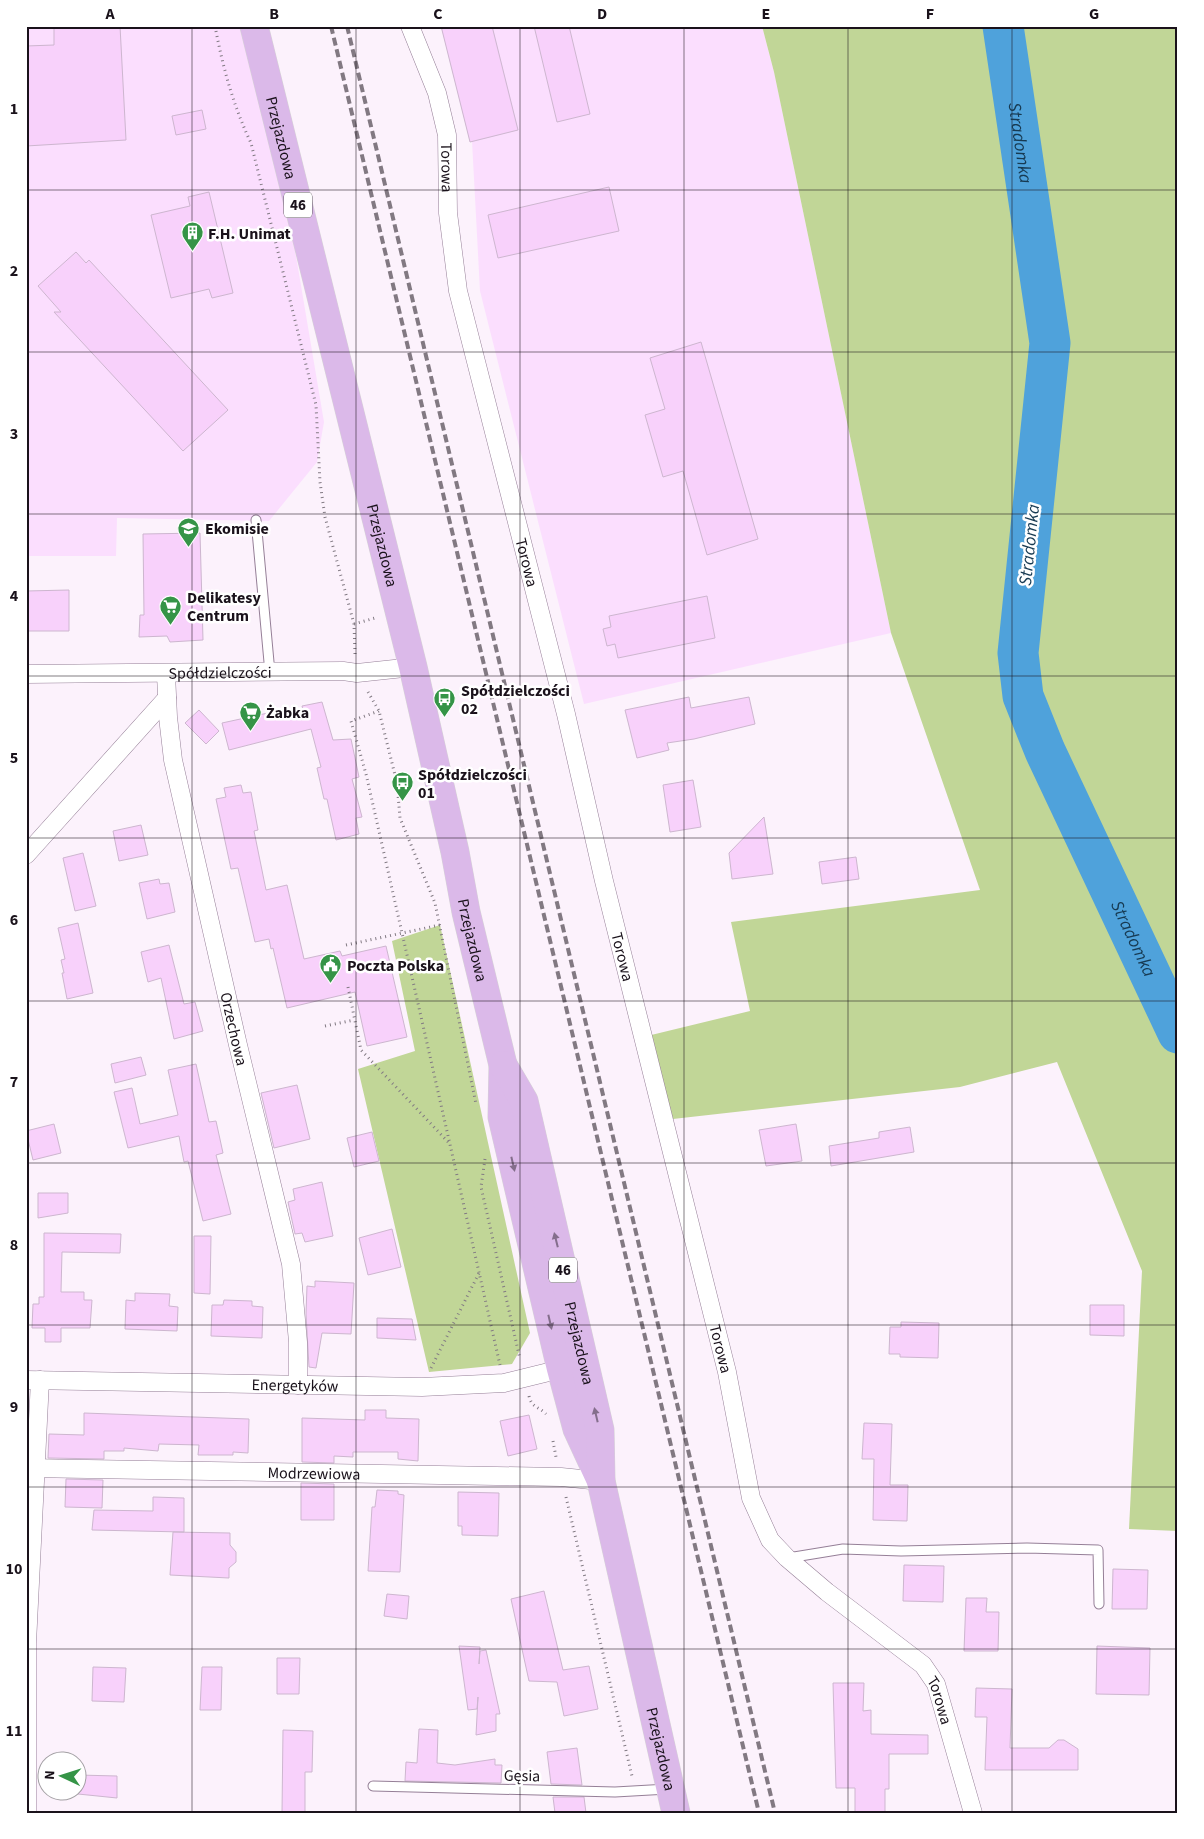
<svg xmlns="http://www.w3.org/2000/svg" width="1204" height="1839" font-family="'Source Sans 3',sans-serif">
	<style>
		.built { fill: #fbdefe }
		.green { fill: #c1d697 }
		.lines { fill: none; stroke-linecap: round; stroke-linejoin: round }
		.river { stroke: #4fa2db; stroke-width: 41 }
		.building { fill: #f8d1fb; stroke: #cdb6cf }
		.lane-casing { stroke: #957f97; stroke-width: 11 }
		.street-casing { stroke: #957f97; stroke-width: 19 }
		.primary-casing { stroke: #d6d4d6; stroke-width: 29 }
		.path { stroke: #827a83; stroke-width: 3; stroke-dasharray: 1 4; stroke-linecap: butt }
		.lane { stroke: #fff; stroke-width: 9 }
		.street { stroke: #fff; stroke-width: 18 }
		.primary { stroke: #dbb9e9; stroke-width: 28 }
		.rail { stroke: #827982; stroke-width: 4; stroke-dasharray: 8 4; stroke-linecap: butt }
		.oneway { fill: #846e8c }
		.grid { fill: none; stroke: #1a121b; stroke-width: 1; stroke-opacity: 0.55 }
		.labels { text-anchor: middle; stroke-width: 5; stroke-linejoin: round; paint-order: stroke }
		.shield { fill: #fff; stroke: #5f595f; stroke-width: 1 }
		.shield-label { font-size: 15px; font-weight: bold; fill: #1a121b }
		.street-label { font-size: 16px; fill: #1a121b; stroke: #fff }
		.poi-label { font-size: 16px; font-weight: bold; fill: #1a121b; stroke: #fff; text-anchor: start }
		.water-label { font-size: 18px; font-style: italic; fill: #173a52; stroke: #fff }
		.neatline { fill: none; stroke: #1a121b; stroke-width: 2 }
		.grid-label { font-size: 16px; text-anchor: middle; font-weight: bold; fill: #1a121b }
	</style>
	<rect width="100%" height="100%" fill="#fcf2fc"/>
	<path class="built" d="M26,26H254L265,72L324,422L317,462L269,521L117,518L116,556H26Z
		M444,26H762L774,72L891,633L584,704L480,291L472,141Z"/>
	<path class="green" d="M762,26H1178V1531L1129,1529L1142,1271L1057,1062L960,1087L664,1120L643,1037L750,1011L731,922L980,890L891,633L774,72Z
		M440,925L530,1333L512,1364L429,1372L358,1069L415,1051L392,941Z"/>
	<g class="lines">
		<path class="river" id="s1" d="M1003,26L1050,343L1018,653L1023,696L1045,751L1178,1033"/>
	</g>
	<path class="building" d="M54,26H120L126,140L26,146V46L54,45Z
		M441,26H492L518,130L470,142Z
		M534,26H569L590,114L557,122Z
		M202,110L206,129L176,135L172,116Z
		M609,187L619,231L498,258L488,215Z
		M209,192L233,293L212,298L209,289L171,298L151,215L190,206L188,197Z
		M76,252L86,263L89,260L228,410L183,451L54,312H61L38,286Z
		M701,342L758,539L707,555L683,471L663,477L645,415L665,409L650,358Z
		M200,533L203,640L170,642L167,636L139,637L140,615H144L143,534Z
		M69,590V631H26V591Z
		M707,596L715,638L618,658L615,644L607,646L603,629L611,627L609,616Z
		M689,697L691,708L749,697L755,724L694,739L667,743L669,750L637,758L625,710Z
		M322,702L333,740L351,739L359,777L352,779L362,817L356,818L359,834L336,840L327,799H324L317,768L321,767L311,729L229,750L222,723L268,713L269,717L303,710L302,706Z
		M199,710L219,731L206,744L185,723Z
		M693,780L701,827L670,832L663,785Z
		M241,785L243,793L251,792L258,830L254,831L266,890L287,885L304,959L340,951L342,956L386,946L407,1037L367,1046L355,992L287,1008L273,948L271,949L269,939L255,942L238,868L231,869L216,799L226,797L224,788Z
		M764,817L773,874L732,879L729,853Z
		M141,825L148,855L119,861L113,831Z
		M83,853L96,906L75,911L63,858Z
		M856,857L859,879L822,884L819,862Z
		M159,879L160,884L169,883L175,912L147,919L139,883Z
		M78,923L93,993L67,999L62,973H64L61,960L65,959L58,928Z
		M169,945L184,1004L195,1002L203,1031L174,1039L161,978L148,982L141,952Z
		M141,1057L146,1075L115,1083L111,1064Z
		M196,1064L209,1122L216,1121L223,1153L216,1155L231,1214L203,1221L188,1161L184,1162L179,1136L128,1148L114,1092L132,1088L140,1124L178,1115L168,1070Z
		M297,1085L310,1139L274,1148L261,1093Z
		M54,1124L61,1153L33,1160L26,1131Z
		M796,1124L802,1161L766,1166L759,1130Z
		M910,1127L914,1152L831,1166L829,1146L879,1138V1132Z
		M372,1132L379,1161L354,1167L347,1138Z
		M322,1182L333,1236L305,1242L302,1233L295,1234L288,1202L295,1200L293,1189Z
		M38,1193H68V1213L38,1218Z
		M392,1229L401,1267L368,1275L359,1238Z
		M44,1233L121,1234L120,1253L62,1252L61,1292H84V1300H92L90,1328H61V1342H45V1328H32L33,1304H39V1297H44Z
		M194,1236H211L210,1294L194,1293Z
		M315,1281L354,1283L351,1334L322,1333L316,1368L309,1367L306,1314L307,1286L315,1287Z
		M135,1293L170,1294L169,1306L178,1307L177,1331L125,1329L126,1300L135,1301Z
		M224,1300L252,1301V1306L263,1307L262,1338L211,1336L212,1305H223Z
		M1090,1305H1124V1336L1090,1335Z
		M377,1318L412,1319L416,1340L377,1338Z
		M901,1322L939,1323L938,1358L900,1357V1354H889L890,1327H901Z
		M365,1410H386V1418L419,1419L418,1461L398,1459V1452H353V1457L334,1456V1463L302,1462V1418L365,1420Z
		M84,1413L249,1419L248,1453L233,1452V1455H198L199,1445L159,1444L158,1451L124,1448V1451H104V1459L48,1458L49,1434L84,1435Z
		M529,1415L537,1449L508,1456L500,1421Z
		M864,1423L892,1424L890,1485H908L907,1521L873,1520L874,1459H862Z
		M66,1479L103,1480L102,1508L65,1507Z
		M301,1483L334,1484V1520H301Z
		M377,1490L398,1491V1494L404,1495L400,1572L368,1571L372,1507H375Z
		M458,1492L499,1493L498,1536L462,1535V1526H458Z
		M153,1497L184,1498V1532L92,1530L94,1510L153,1511Z
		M173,1532L230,1533V1545L236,1552V1562L229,1568V1578L170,1575Z
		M904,1565L944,1566L943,1602L903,1601Z
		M1113,1569L1148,1570L1147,1609H1112Z
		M544,1591L563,1670L589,1666L598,1709L564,1716L557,1682L529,1681L511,1599Z
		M387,1594L409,1596L407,1619L384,1616Z
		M966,1598H987L986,1612H999L998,1651H964Z
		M459,1646L480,1647L479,1664L480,1651L486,1650L500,1714H496V1731L476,1735L478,1697L477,1709L468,1710Z
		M1097,1646L1150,1648L1149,1695L1096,1694Z
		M277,1658H300L299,1694H277Z
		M93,1667L126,1668L124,1702L92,1701Z
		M202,1667H222L221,1710H200Z
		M833,1683H864L863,1711L871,1710V1734L928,1735V1754H889V1789H885V1813H855V1788H836Z
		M976,1688L1012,1689L1010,1748H1049L1058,1740H1064L1078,1749V1770H985L987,1717H975Z
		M419,1729L438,1730L437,1763L455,1765L495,1759V1765H502L501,1783L405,1781L406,1762L417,1763Z
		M283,1730L313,1731L312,1772H305V1813H282Z
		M577,1748L582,1785L551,1784L547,1752Z
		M78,1775L117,1776V1798L78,1794Z
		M553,1797H584L586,1813H555Z"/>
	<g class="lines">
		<defs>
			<path id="lane" d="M256,520L270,673
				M788,1558L843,1549L901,1551L1027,1548L1098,1550L1099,1604
				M373,1786L615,1792L668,1789"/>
			<g id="street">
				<path id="s2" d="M410,26L437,93L447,135L448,213L458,291L566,714L604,881L727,1372L751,1498L770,1540L787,1558L827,1592L923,1665L936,1684L973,1813"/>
				<path id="s3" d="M26,674L343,671L357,673L413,667"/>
				<path id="s4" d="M166,674L168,717L173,760L238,1045L291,1264L298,1342V1385"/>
				<path d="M26,855L167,698"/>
				<path id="s5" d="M26,1380L422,1387L504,1383L561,1369"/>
				<path id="s6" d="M26,1468L561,1477L601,1481"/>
				<path d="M27,1813V1643L40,1380"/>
			</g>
			<g id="primary">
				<path id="s7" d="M254,26L413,667L455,852L466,912L503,1065L502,1117L561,1369L577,1429L601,1481"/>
				<path id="s8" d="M503,1065L524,1101L557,1244L600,1430L601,1481L676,1813"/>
			</g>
		</defs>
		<use href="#lane" class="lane-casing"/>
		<use href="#street" class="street-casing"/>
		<use href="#primary" class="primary-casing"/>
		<path class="path" d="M215,26C223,68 233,105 251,143L316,405L320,482L325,517L354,624L355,654
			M354,624L375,618
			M368,692L379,711L397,783L400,818L435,903L476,1104
			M379,711L351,721L366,774L500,1365
			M346,945L440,925
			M348,987L361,1050L450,1144
			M325,1026L354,1020
			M485,1159L481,1187L520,1359
			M431,1368L479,1273
			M529,1396C532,1408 538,1406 546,1414
			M553,1441L556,1457
			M566,1497L632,1776"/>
		<use href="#lane" class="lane"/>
		<use href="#street" class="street"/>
		<use href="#primary" class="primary"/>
		<path class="rail" d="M331,26L759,1813
			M347,26L775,1813"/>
	</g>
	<defs><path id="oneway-solid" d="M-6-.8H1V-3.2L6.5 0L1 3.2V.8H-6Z" transform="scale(1.25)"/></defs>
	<g class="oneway">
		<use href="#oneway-solid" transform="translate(513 1164) rotate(77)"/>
		<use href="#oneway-solid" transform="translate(556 1240) rotate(-104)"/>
		<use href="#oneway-solid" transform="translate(550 1322) rotate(77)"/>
		<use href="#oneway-solid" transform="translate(596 1415) rotate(-103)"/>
	</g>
	<path class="grid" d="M192,26V1813M356,26V1813M520,26V1813M684,26V1813M848,26V1813M1012,26V1813M26,190H1178M26,352H1178M26,514H1178M26,676H1178M26,838H1178M26,1001H1178M26,1163H1178M26,1325H1178M26,1487H1178M26,1649H1178"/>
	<defs>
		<symbol id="building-pin" viewBox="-11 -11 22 30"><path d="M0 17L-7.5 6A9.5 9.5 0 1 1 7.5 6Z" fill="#359447" stroke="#fff"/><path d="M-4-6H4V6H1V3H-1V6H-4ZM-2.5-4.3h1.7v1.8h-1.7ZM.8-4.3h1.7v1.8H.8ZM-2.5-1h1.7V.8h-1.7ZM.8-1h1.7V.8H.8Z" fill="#fff"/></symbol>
		<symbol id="school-pin" viewBox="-11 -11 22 30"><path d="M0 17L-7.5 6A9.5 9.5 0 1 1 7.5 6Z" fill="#359447" stroke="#fff"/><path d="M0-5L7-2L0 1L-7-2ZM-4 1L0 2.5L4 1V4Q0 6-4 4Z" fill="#fff"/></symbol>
		<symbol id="supermarket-pin" viewBox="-11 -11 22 30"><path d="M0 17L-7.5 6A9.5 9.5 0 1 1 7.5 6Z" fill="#359447" stroke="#fff"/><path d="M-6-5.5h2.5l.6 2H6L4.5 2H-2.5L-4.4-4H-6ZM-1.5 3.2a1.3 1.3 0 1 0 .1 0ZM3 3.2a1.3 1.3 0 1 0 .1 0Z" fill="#fff"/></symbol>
		<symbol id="bus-pin" viewBox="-11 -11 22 30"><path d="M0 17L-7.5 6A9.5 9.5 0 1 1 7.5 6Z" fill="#359447" stroke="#fff"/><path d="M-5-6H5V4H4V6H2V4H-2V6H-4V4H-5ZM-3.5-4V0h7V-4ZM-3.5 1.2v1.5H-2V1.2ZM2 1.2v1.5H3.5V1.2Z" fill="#fff"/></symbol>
		<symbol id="civic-pin" viewBox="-11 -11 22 30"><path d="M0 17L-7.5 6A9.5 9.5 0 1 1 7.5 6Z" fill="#359447" stroke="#fff"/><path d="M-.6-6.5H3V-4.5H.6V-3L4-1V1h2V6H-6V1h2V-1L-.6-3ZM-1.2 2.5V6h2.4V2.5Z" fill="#fff"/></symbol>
	</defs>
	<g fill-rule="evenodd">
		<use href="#building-pin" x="180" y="220" width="25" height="34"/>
		<use href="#school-pin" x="176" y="516" width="25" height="34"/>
		<use href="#supermarket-pin" x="158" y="594" width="25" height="34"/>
		<use href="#bus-pin" x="432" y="686" width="25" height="34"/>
		<use href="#supermarket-pin" x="238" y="700" width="25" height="34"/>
		<use href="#bus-pin" x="390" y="770" width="25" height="34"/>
		<use href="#civic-pin" x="318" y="952" width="25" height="34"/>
	</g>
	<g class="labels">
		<g class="shield">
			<rect x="284" y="192.5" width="28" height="25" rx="4"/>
			<rect x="549" y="1257.5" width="28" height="25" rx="4"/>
		</g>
		<g class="shield-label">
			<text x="298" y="210">46</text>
			<text x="563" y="1275">46</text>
		</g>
		<g class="street-label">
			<text dy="6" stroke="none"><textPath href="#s7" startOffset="115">Przejazdowa</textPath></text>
			<text dy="6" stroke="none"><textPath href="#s2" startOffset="148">Torowa</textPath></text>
			<text dy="6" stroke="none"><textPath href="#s7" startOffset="535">Przejazdowa</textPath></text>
			<text dy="6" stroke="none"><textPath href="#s2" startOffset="552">Torowa</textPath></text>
			<text dy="6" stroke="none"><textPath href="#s3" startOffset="194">Spółdzielczości</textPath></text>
			<text dy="6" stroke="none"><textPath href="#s7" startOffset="940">Przejazdowa</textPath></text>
			<text dy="6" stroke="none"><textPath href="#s2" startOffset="958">Torowa</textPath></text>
			<text dy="6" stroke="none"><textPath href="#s4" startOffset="362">Orzechowa</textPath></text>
			<text dy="6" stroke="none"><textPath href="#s8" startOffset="290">Przejazdowa</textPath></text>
			<text dy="6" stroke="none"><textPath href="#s2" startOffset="1362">Torowa</textPath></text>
			<text dy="6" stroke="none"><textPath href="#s5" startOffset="269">Energetyków</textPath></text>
			<text dy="6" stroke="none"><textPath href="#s6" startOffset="288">Modrzewiowa</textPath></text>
			<text dy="6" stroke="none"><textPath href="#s2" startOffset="1798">Torowa</textPath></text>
			<text dy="6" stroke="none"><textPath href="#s8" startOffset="705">Przejazdowa</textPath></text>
			<text transform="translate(522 1775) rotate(1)" y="6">Gęsia</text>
		</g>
		<g class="poi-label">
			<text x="208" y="239">F.H. Unimat</text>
			<text x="205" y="534">Ekomisie</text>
			<text x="187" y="603">Delikatesy<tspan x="187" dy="18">Centrum</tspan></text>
			<text x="461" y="696">Spółdzielczości<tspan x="461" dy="18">02</tspan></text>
			<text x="266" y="718">Żabka</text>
			<text x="418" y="780">Spółdzielczości<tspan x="418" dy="18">01</tspan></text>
			<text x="347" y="971">Poczta Polska</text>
		</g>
		<g class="water-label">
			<text dy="6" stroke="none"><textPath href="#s1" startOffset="118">Stradomka</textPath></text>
			<text transform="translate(1029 545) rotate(-84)" y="6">Stradomka</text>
			<text dy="6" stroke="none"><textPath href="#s1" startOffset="942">Stradomka</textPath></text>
		</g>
	</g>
	<rect width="1204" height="1839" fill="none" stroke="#ffffff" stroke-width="55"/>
	<g transform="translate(62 1776) rotate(274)"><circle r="24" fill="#ffffff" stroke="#a3a0a4"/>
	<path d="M0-4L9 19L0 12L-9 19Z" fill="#359447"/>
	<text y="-8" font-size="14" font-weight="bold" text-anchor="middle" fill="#1a121b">N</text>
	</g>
	<rect x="28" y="28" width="1148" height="1784" class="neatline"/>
	<g class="grid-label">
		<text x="110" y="19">A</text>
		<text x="274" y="19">B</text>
		<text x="438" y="19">C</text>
		<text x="602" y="19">D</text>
		<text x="766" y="19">E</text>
		<text x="930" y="19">F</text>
		<text x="1094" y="19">G</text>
		<text x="14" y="114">1</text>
		<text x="14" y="276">2</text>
		<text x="14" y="439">3</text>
		<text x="14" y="601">4</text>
		<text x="14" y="763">5</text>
		<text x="14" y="925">6</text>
		<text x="14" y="1087">7</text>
		<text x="14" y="1250">8</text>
		<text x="14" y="1412">9</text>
		<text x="14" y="1574">10</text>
		<text x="14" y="1736">11</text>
	</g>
</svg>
